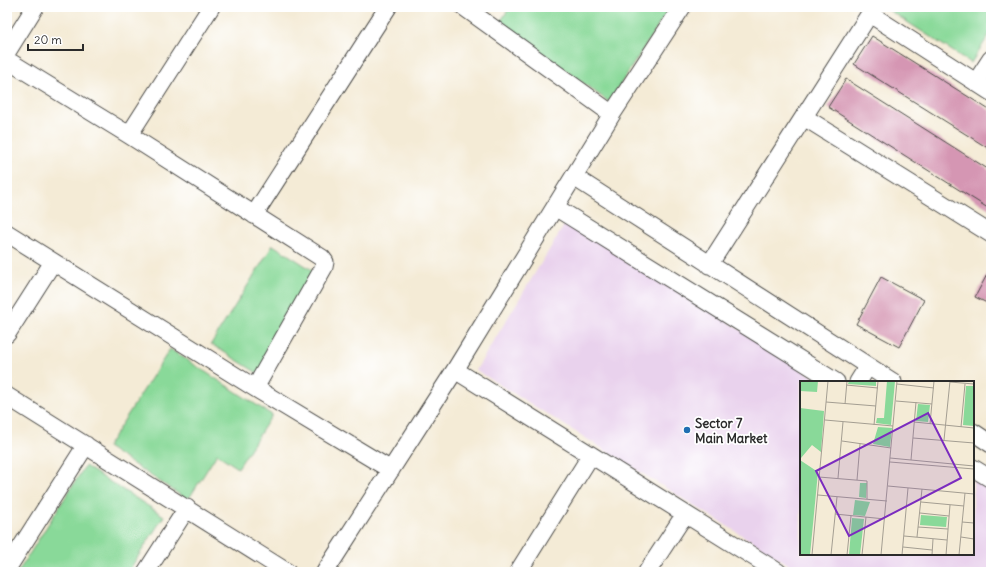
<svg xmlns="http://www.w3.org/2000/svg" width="998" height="579" font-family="Delius,sans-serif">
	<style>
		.built { fill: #e9d2ed }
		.green { fill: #89d999; stroke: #5a8262 }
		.building { fill: #d596b3 }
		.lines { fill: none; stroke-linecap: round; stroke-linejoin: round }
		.minor-casing { stroke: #494845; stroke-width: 19 }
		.minor { stroke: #fff; stroke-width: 17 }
		.poi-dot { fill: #1f6fb2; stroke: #fff; stroke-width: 1.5 }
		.labels { text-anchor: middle; stroke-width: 3.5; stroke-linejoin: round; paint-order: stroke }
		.poi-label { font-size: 13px; font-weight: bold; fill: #2b2b2b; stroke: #fff; text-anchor: start }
		.inset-road { fill: none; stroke: #a49e92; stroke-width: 1 }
		.view { fill: #7b2cbf; fill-opacity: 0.15; stroke: #7b2cbf; stroke-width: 2 }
		.inset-edge { fill: none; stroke: #2b2b2b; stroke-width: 2 }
	</style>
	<rect width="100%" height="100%" fill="#fff"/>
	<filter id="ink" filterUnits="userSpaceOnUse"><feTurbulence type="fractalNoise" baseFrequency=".025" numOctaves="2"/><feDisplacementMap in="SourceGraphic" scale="8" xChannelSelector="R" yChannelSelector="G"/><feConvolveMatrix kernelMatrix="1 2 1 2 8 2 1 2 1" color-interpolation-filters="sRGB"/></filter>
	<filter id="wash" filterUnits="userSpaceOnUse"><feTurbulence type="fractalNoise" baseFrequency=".012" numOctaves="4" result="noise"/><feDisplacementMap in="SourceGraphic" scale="16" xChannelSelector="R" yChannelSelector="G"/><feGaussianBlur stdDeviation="0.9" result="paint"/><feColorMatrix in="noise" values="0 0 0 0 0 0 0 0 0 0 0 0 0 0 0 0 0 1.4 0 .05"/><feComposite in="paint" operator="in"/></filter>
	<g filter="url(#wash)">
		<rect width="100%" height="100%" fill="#f4ebd6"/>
		<path class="built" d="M568,219L822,382H801V554H973V478L991,490V572H801L476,370Z"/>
		<path class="green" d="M510,7H670L609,102L500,22Z
			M888,7H991V32L971,63L887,9Z
			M273,245L320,275L259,374L211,344Z
			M170,349L272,415L238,468L217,454L188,500L107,447Z
			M85,466L164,516L128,572H18Z"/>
		<g id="blocks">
			<path class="building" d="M872,36L991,111V150L854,64Z
				M846,79L991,171V210L828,107Z
				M989,271H991V305L975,297Z
				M881,277L924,300L899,347L856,324Z"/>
		</g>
	</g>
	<g filter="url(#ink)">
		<use href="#blocks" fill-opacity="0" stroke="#494845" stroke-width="1"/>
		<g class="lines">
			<defs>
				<path id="minor" d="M464,7L612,114
					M870,14L991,92
					M7,52L35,7
					M7,60L129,135L322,258L325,262L324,267L255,388
					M976,82L991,59
					M804,117L991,234
					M129,135L211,7
					M574,177L893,382
					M555,207L836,382
					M254,215L388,7
					M7,233L255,388L391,470
					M709,265L874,7
					M7,334L53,262
					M455,370L778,572
					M858,382L868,366
					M7,396L287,572
					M973,432L991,444
					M973,468L991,479
					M7,569L86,445
					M146,572L187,508
					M325,572L455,370L612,114L682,7
					M518,572L591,455
					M647,572L685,514"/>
			</defs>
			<use href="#minor" class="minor-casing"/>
			<use href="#minor" class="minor"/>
		</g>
	</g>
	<circle class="poi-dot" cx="687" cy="430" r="4"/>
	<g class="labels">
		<g class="poi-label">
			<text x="695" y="428">Sector 7<tspan x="695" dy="15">Main Market</tspan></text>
		</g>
	</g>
	<g transform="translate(800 381)">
		<rect width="174" height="174" fill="#f4ebd6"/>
		<path d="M0,0H18L17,11L0,10ZM49,0H76V5L48,3ZM87,0H95L91,44L76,42L77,37H84ZM166,5H174V45L163,44ZM118,23L130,24L128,41L116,40ZM0,27L24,30L21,71L12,64L1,77ZM78,46L92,47L90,66L73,63ZM0,79L18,91L10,174H0ZM60,102H67L66,117L59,116ZM55,119L70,121L65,135L53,134ZM121,134L147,136L146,146L120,144ZM52,137L64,138L60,174H49Z" fill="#89d999"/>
		<path class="inset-road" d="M150,1L174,3M97,3L134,7M46,4L78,7M96,20L132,23M26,21L76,25M45,23L47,0M25,39L93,45M114,41L174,47M130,43L134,0M74,44L78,0M161,46L165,3M113,57L174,62M144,59L150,0M42,60L91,67M90,77L174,85M111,79L116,21M90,81L174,88M19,96L67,100V118M38,97L43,41M57,99L60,63M88,105L174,113M18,114L87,120M121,121L164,125M120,132L149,135M35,133L85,138M162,141L174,142M118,146L148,148M104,155L147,159M117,156L122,108M161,156L174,158M103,166L132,169M12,174L28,0M31,174L37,116M47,174L51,135M62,174L66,136M81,174L97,0M102,174L108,107M132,174L133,158M146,174L150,124M159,174L165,112"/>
		<path class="view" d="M128,32L161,97L49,155L16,90Z"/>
		<rect width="174" height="174" class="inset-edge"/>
	</g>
	<rect width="998" height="579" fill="none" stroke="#fff" stroke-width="24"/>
	<path d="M28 44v6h55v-6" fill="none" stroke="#2b2b2b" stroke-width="2"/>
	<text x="34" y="44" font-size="12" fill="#2b2b2b" stroke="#ffffff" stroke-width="3" paint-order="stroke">20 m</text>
</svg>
